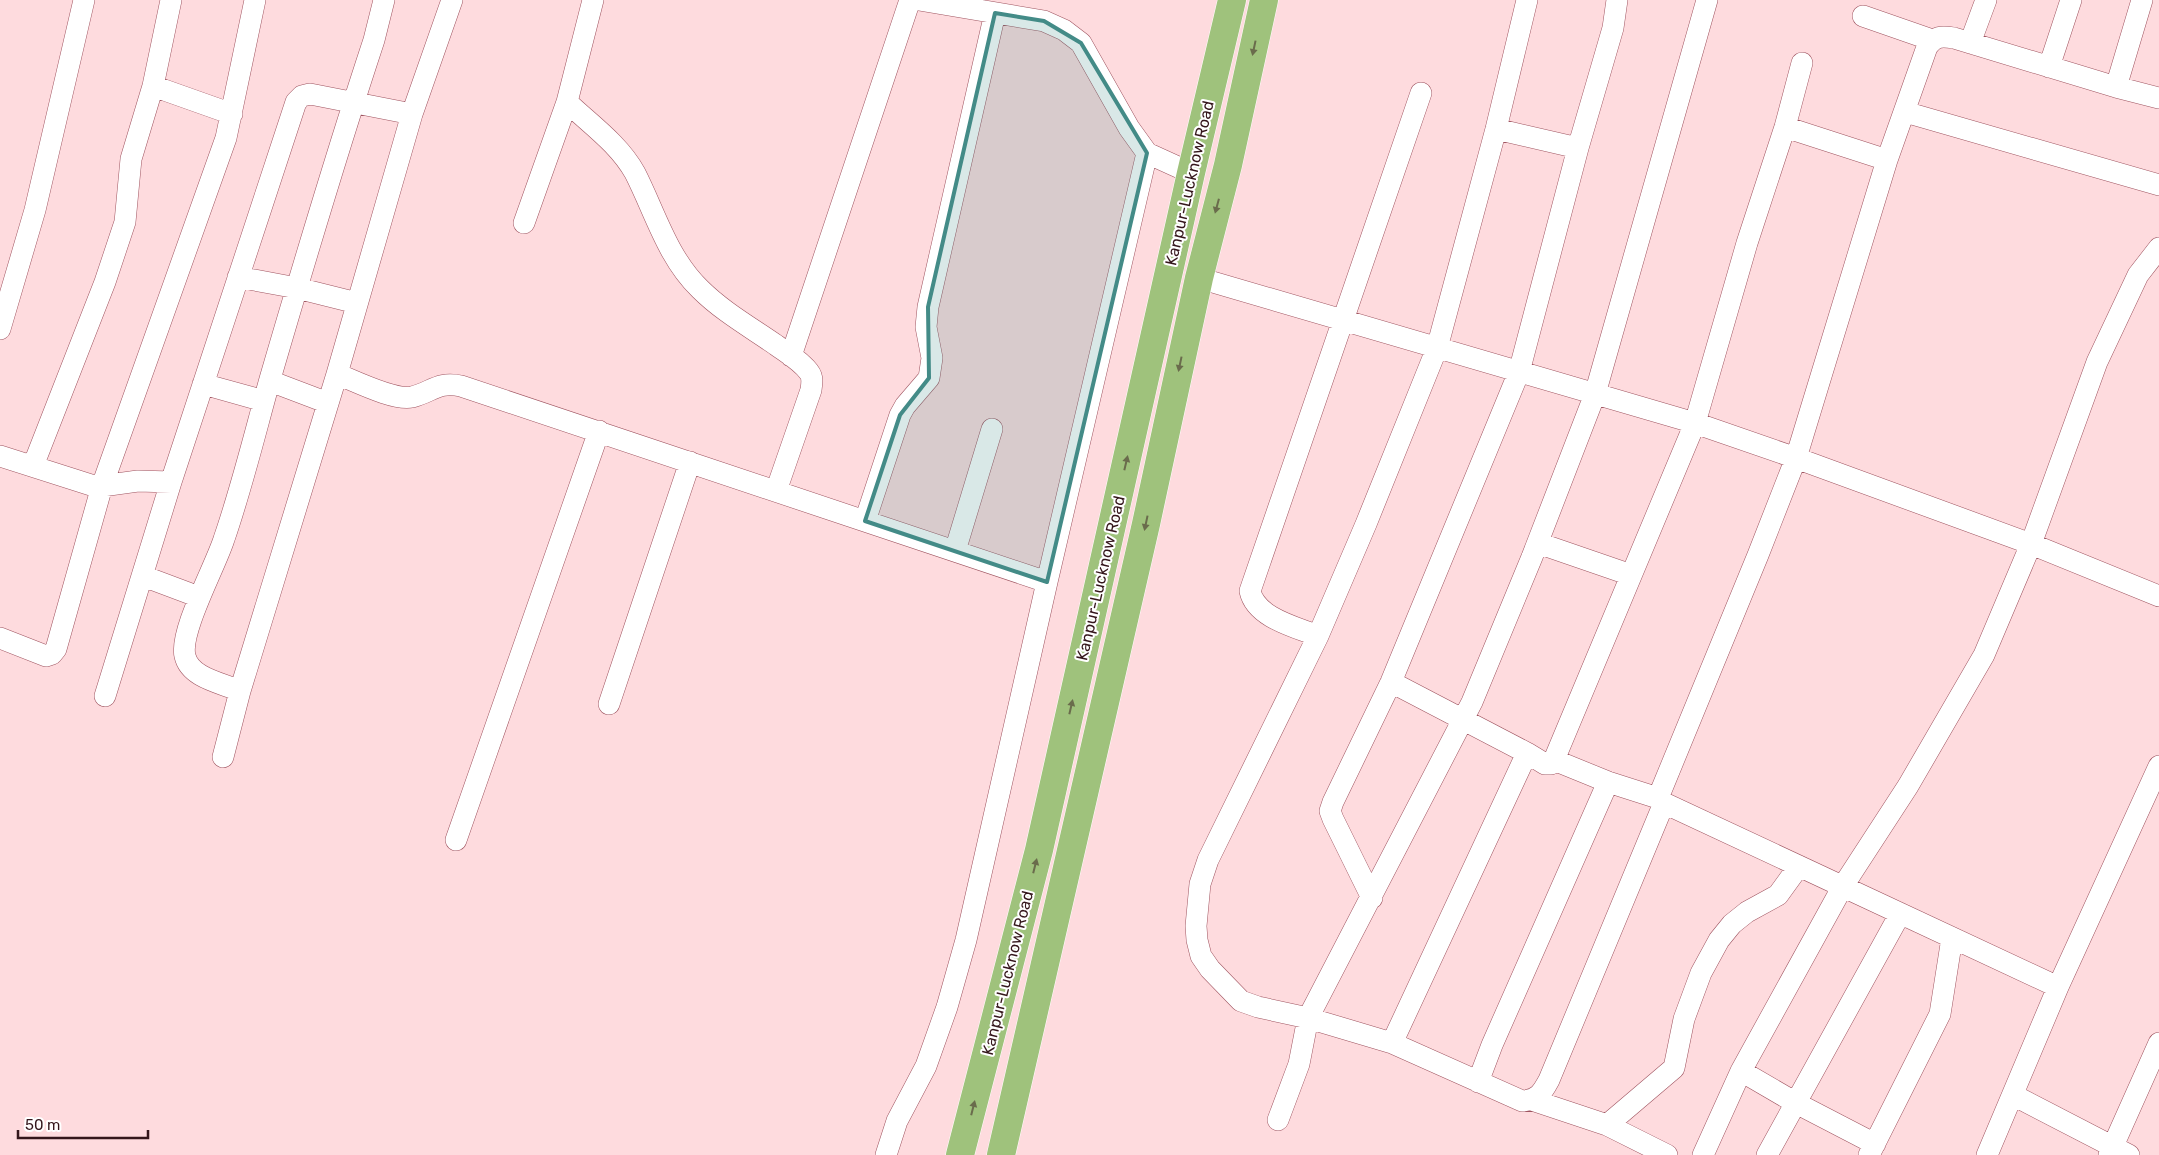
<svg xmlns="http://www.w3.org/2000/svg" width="2159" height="1155" font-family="Rubik,sans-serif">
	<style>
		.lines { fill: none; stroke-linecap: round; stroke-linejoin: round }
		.minor-casing { stroke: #9f5460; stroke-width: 22 }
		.trunk-casing { stroke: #fff; stroke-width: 29 }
		.minor { stroke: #fff; stroke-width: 21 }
		.trunk { stroke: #9fc27c; stroke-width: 28 }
		.oneway { fill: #6a6c4c }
		.marked { fill: #438b87; fill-opacity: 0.2; stroke: #438b87; stroke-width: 4; stroke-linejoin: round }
		.labels { text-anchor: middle; stroke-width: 4; stroke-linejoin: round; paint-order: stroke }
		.street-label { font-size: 16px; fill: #34161b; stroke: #fff }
	</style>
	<rect width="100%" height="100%" fill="#fedbde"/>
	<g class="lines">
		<defs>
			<path id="minor" d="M919,0L1044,21L1064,30L1081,43L1129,128L1147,153L1191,173
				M1527,0L1496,129L1437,348L1366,524L1318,636L1208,860L1200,884L1196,926L1197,940L1201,956L1210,969L1241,1001L1258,1007L1308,1018L1392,1043L1522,1101C1538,1100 1542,1093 1549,1080L1664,803L1658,798
				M1863,16L1932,40
				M1970,43L1986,0
				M2049,67L2071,0
				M153,86L232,114
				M2116,87L2142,0
				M567,102C590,124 619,144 635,173C655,212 667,257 700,289C722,311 750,327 776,345C787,353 801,361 809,372C813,377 812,383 811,390L776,491
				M1905,112L2159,185
				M1785,127L1887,160
				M1496,129L1578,148
				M524,223L567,102L593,0
				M238,277L297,288L357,303
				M1199,278L1695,423L1796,458L2031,544L2159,596
				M0,329L35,210L84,0
				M791,356L910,0
				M337,374C355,381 394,401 412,397C432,392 438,381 461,386L1047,582
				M270,381L328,403
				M203,384L264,401
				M0,456L91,485L102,486L138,481L171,482
				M33,466L105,282L125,222L131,159L153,86L171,0
				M865,521L900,415L905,406L929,378L932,358L926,327L928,307L995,13
				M1538,543L1631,575
				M955,551L992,429
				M143,576L199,597
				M1318,636C1296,627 1256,618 1250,591L1421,93
				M0,638L46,656L52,654L56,649L102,486L226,138L255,0
				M1391,682L1527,753L1392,1043
				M240,691C222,683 190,678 185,656C179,632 216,565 224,539C242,487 255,433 270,379C303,266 337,152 374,40L384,0
				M105,696L171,482L296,102L302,96L310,94L412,114
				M609,704L690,462
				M1527,753L1545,764H1551L1554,760L1695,423L1747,243L1785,127L1802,63
				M223,757L240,691L337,374L412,114L452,0
				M1554,760L1608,782L1658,798L1758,555L1796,458L1887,160L1927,47C1935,36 1941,36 1954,38L2116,87L2159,98
				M1664,803L2058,987
				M456,840L599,431
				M1372,898L1333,819L1330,811L1333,802L1391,682L1519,372L1578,148L1613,28L1617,0
				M1741,1071L1796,1103L1875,1144
				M1478,1082L1492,1045L1608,782
				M2013,1095L2129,1155
				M1532,1100L1607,1125
				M1278,1120L1299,1064L1308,1018L1472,702L1532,557L1595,394L1707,0
				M886,1155L897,1121L926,1066L947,1007L966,940L1047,582L1147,153
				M1667,1155L1607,1125L1674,1068L1684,1019L1701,973L1719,940L1732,924L1747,912L1778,895L1799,866
				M1703,1155L1741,1071L1843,886L1908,786L1984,655L2031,544L2097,362L2138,275L2159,248
				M1767,1155L1900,914
				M1869,1155L1940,1014L1952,938
				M1987,1155L2058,987L2159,766
				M2109,1155L2159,1043"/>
			<path id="trunk" d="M960,1155L1039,850L1191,173L1232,0
				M1001,1155L1146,524L1199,278L1228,165L1264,0"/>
		</defs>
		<use href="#minor" class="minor-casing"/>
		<use href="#trunk" class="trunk-casing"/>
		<use href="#minor" class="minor"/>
		<use href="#trunk" class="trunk"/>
	</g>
	<defs><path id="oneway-solid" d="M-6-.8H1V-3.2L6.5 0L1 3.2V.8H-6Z" transform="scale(1.25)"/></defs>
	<g class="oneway">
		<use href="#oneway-solid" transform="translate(1254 48) rotate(102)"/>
		<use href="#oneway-solid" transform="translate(1217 206) rotate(105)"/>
		<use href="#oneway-solid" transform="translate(1180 364) rotate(102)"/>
		<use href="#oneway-solid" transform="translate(1126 463) rotate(-77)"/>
		<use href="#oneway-solid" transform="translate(1146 523) rotate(102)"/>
		<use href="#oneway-solid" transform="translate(1071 707) rotate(-77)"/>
		<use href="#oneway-solid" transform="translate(1035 866) rotate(-76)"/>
		<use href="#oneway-solid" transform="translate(973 1108) rotate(-76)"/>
	</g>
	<path class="marked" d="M995,13L1044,21L1081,43L1147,153L1047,582L865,521L900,415L929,378L928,307Z"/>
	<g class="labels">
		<g class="street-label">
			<text transform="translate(1189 183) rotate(-77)" y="6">Kanpur-Lucknow Road</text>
			<text transform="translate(1100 578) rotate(-77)" y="6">Kanpur-Lucknow Road</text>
			<text transform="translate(1007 973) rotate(-76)" y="6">Kanpur-Lucknow Road</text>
		</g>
	</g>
	<path d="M18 1130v8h130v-8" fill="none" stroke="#34161b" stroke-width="2.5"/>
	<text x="25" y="1130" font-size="15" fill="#34161b" stroke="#ffffff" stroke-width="4" paint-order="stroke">50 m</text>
</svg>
